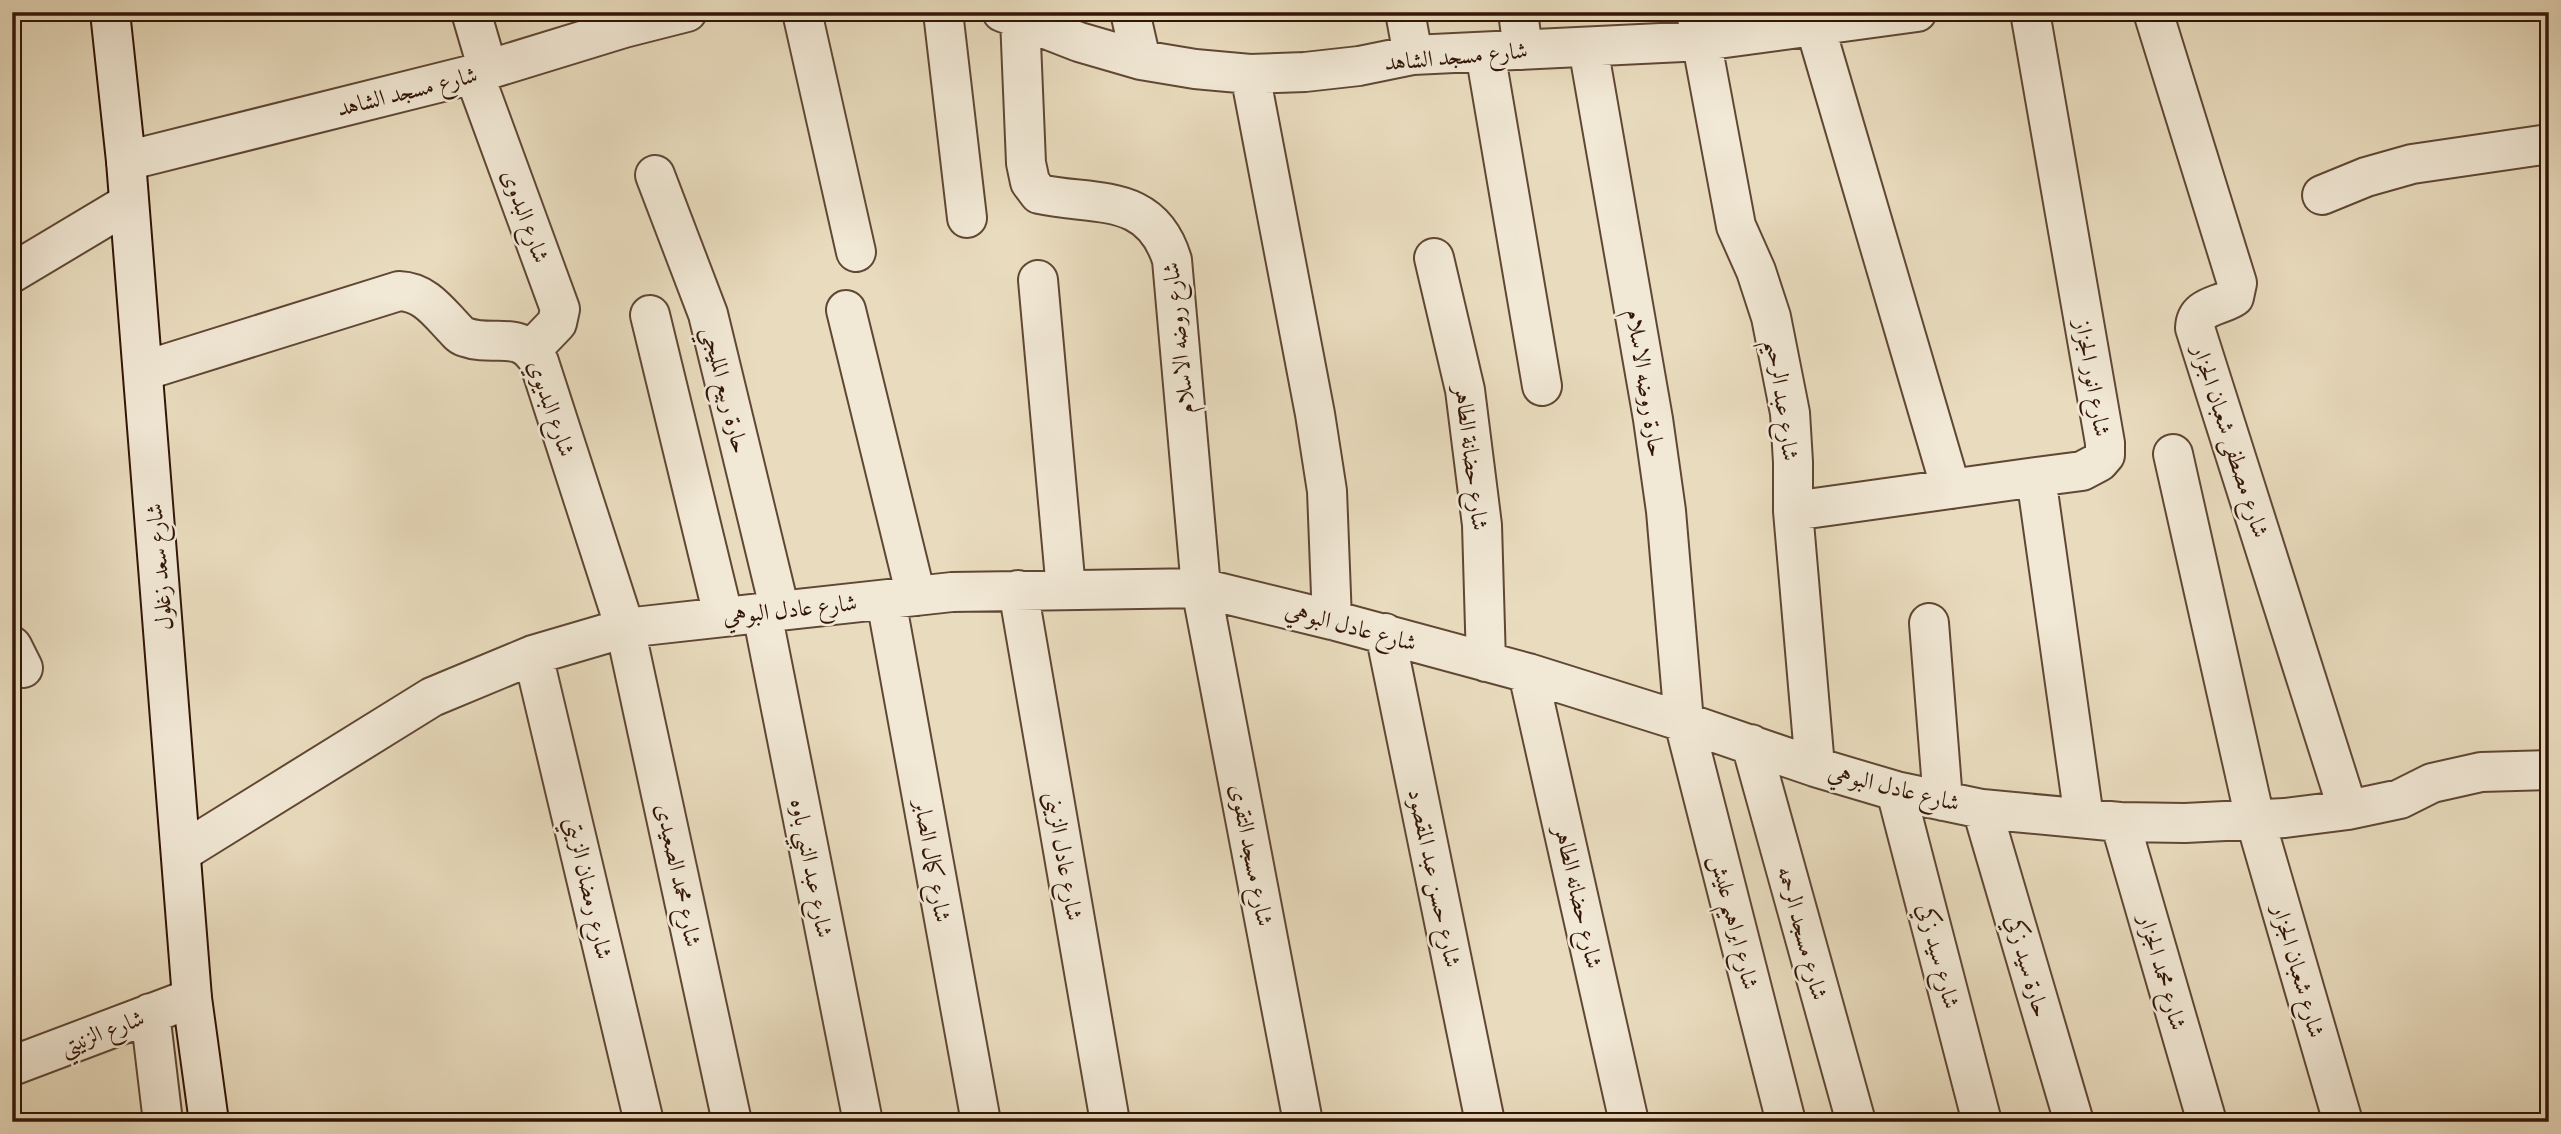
<svg xmlns="http://www.w3.org/2000/svg" width="2561" height="1134" font-family="'Gentium Book Plus',Amiri,serif">
	<style>
		.lines { fill: none; stroke-linecap: round; stroke-linejoin: round }
		.street-casing { stroke: #604734; stroke-width: 42 }
		.secondary-casing { stroke: #321506; stroke-width: 42 }
		.street { stroke: #f1e8d5; stroke-width: 38 }
		.secondary { stroke: #f1e8d5; stroke-width: 38 }
		.labels { text-anchor: middle; stroke-width: 5; stroke-linejoin: round; paint-order: stroke }
		.street-label { font-size: 23px; fill: #321506; stroke: #f1e8d5 }
	</style>
	<rect width="100%" height="100%" fill="#e9dcbe"/>
	<filter id="stains"><feTurbulence type="fractalNoise" baseFrequency=".00286" numOctaves="4"/><feColorMatrix values="0 0 0 0 .2 0 0 0 0 .09 0 0 0 0 .02 0 0 0 .5 -.17"/></filter>
	<radialGradient id="worn" r=".72"><stop offset=".6" stop-color="#630" stop-opacity="0"/><stop offset="1" stop-color="#630" stop-opacity=".3"/></radialGradient>
	<g class="lines">
		<defs>
			<path id="street" d="M471,12L488,70
				M802,12L856,252
				M943,12L967,218
				M1002,12L1079,42L1141,60L1195,69L1250,74L1305,72L1359,66L1413,55L1703,41L1917,12
				M1130,12L1141,60
				M1405,12L1413,55
				M1518,12L1523,50
				M1696,12L1736,226L1756,271L1771,317L1790,413L1793,462V511L1815,767
				M2030,12L2105,443V455L2099,462L2082,471L2036,477L2084,818
				M2153,12L2237,283L2234,297C2219,307 2196,305 2195,328L2348,810
				M1020,18L1026,163L1030,182L1039,194C1096,206 1151,192 1172,260L1201,588L1303,1122
				M1815,26L1951,489
				M1588,47L1653,419L1666,511L1684,722L1786,1122
				M1485,52L1542,386
				M474,74L560,309L557,323L532,349
				M1250,74L1315,414L1327,491L1332,620
				M126,161L474,74L624,28L687,12
				M655,175L708,314L780,611
				M2322,195L2366,177L2412,164L2549,144
				M1434,258L1465,390L1482,525L1486,662
				M12,273L129,203
				M1038,280L1066,590
				M846,310L916,596
				M650,315L723,615
				M143,371L399,291C424,292 437,310 453,327C457,331 460,336 465,337C495,348 520,328 539,362L625,628L732,1122
				M2173,454L2255,819L2343,1122
				M1793,511L2036,477
				M1018,590L1110,1122
				M886,600L981,1122
				M762,613L863,1122
				M1929,623L1943,801
				M1385,633L1485,1122
				M12,646L23,668
				M533,655L644,1122
				M1528,673L1629,1122
				M1751,744L1856,1122
				M1896,791L1982,1122
				M1982,809L2074,1122
				M2120,822L2207,1122
				M182,852L432,697L533,655L625,628L952,592L1201,588L1332,620L1528,673L1684,722L1815,767L1896,791L1982,809L2120,822L2185,823L2285,818L2348,810L2400,799L2432,783L2481,772L2549,770
				M150,1013L163,1122
				M12,1066L192,998"/>
			<path id="secondary" d="M110,12L126,161L192,998L209,1122"/>
		</defs>
		<use href="#street" class="street-casing"/>
		<use href="#secondary" class="secondary-casing"/>
		<use href="#street" class="street"/>
		<use href="#secondary" class="secondary"/>
	</g>
	<g class="labels">
		<g class="street-label">
			<text transform="translate(1456 56) rotate(-5)" y="8">شارع مسجد الشاهد</text>
			<text transform="translate(407 91) rotate(-14)" y="8">شارع مسجد الشاهد</text>
			<text transform="translate(526 216) rotate(70)" y="8">شارع البدوى</text>
			<text transform="translate(1178 338) rotate(-96)" y="8">شارع روضه الاسلام</text>
			<text transform="translate(2093 378) rotate(80)" y="8">شارع انور الجزاز</text>
			<text transform="translate(1646 383) rotate(81)" y="8">حارة روضه الاسلام</text>
			<text transform="translate(726 390) rotate(76)" y="8">حارة ربيع المليجي</text>
			<text transform="translate(1783 400) rotate(82)" y="8">شارع عبد الرحيم</text>
			<text transform="translate(552 408) rotate(71)" y="8">شارع البديوي</text>
			<text transform="translate(2231 441) rotate(72)" y="8">شارع مصطفى شعبان الجزار</text>
			<text transform="translate(1472 458) rotate(83)" y="8">شارع حضانة الطاهر</text>
			<text transform="translate(159 567) rotate(-95)" y="8">شارع سعد زغلول</text>
			<text transform="translate(790 609) rotate(-6)" y="8">شارع عادل البوهي</text>
			<text transform="translate(1351 626) rotate(15)" y="8">شارع عادل البوهي</text>
			<text transform="translate(1894 787) rotate(14)" y="8">شارع عادل البوهي</text>
			<text transform="translate(1252 855) rotate(79)" y="8">شارع مسجد التقوى</text>
			<text transform="translate(1064 856) rotate(80)" y="8">شارع عادل الزينى</text>
			<text transform="translate(933 861) rotate(80)" y="8">شارع كمال الصابر</text>
			<text transform="translate(812 868) rotate(79)" y="8">شارع عبد النبي باوه</text>
			<text transform="translate(679 875) rotate(78)" y="8">شارع محمد الصعيدى</text>
			<text transform="translate(1435 878) rotate(78)" y="8">شارع حسن عبد المقصود</text>
			<text transform="translate(589 888) rotate(77)" y="8">شارع رمضان الزيتي</text>
			<text transform="translate(1579 897) rotate(77)" y="8">شارع حضانه الطاهر</text>
			<text transform="translate(1735 922) rotate(76)" y="8">شارع ابراهيم عليش</text>
			<text transform="translate(1803 933) rotate(75)" y="8">شارع مسجد الرحمه</text>
			<text transform="translate(1939 956) rotate(75)" y="8">شارع سيد زكي</text>
			<text transform="translate(2028 966) rotate(74)" y="8">حارة سيد زكي</text>
			<text transform="translate(2299 971) rotate(74)" y="8">شارع شعبان الجزار</text>
			<text transform="translate(2163 972) rotate(74)" y="8">شارع محمد الجزار</text>
			<text transform="translate(102 1032) rotate(-21)" y="8">شارع الزنيتي</text>
		</g>
	</g>
	<rect width="2561" height="1134" fill="none" stroke="#e9dcbe" stroke-width="42"/>
	<rect x="14" y="14" width="2533" height="1106" fill="none" stroke="#321506" stroke-width="3.5"/>
	<rect x="21" y="21" width="2519" height="1092" fill="none" stroke="#321506" stroke-width="2"/>
	<rect width="100%" height="100%" filter="url(#stains)"/>
	<rect width="100%" height="100%" fill="url(#worn)"/>
</svg>
